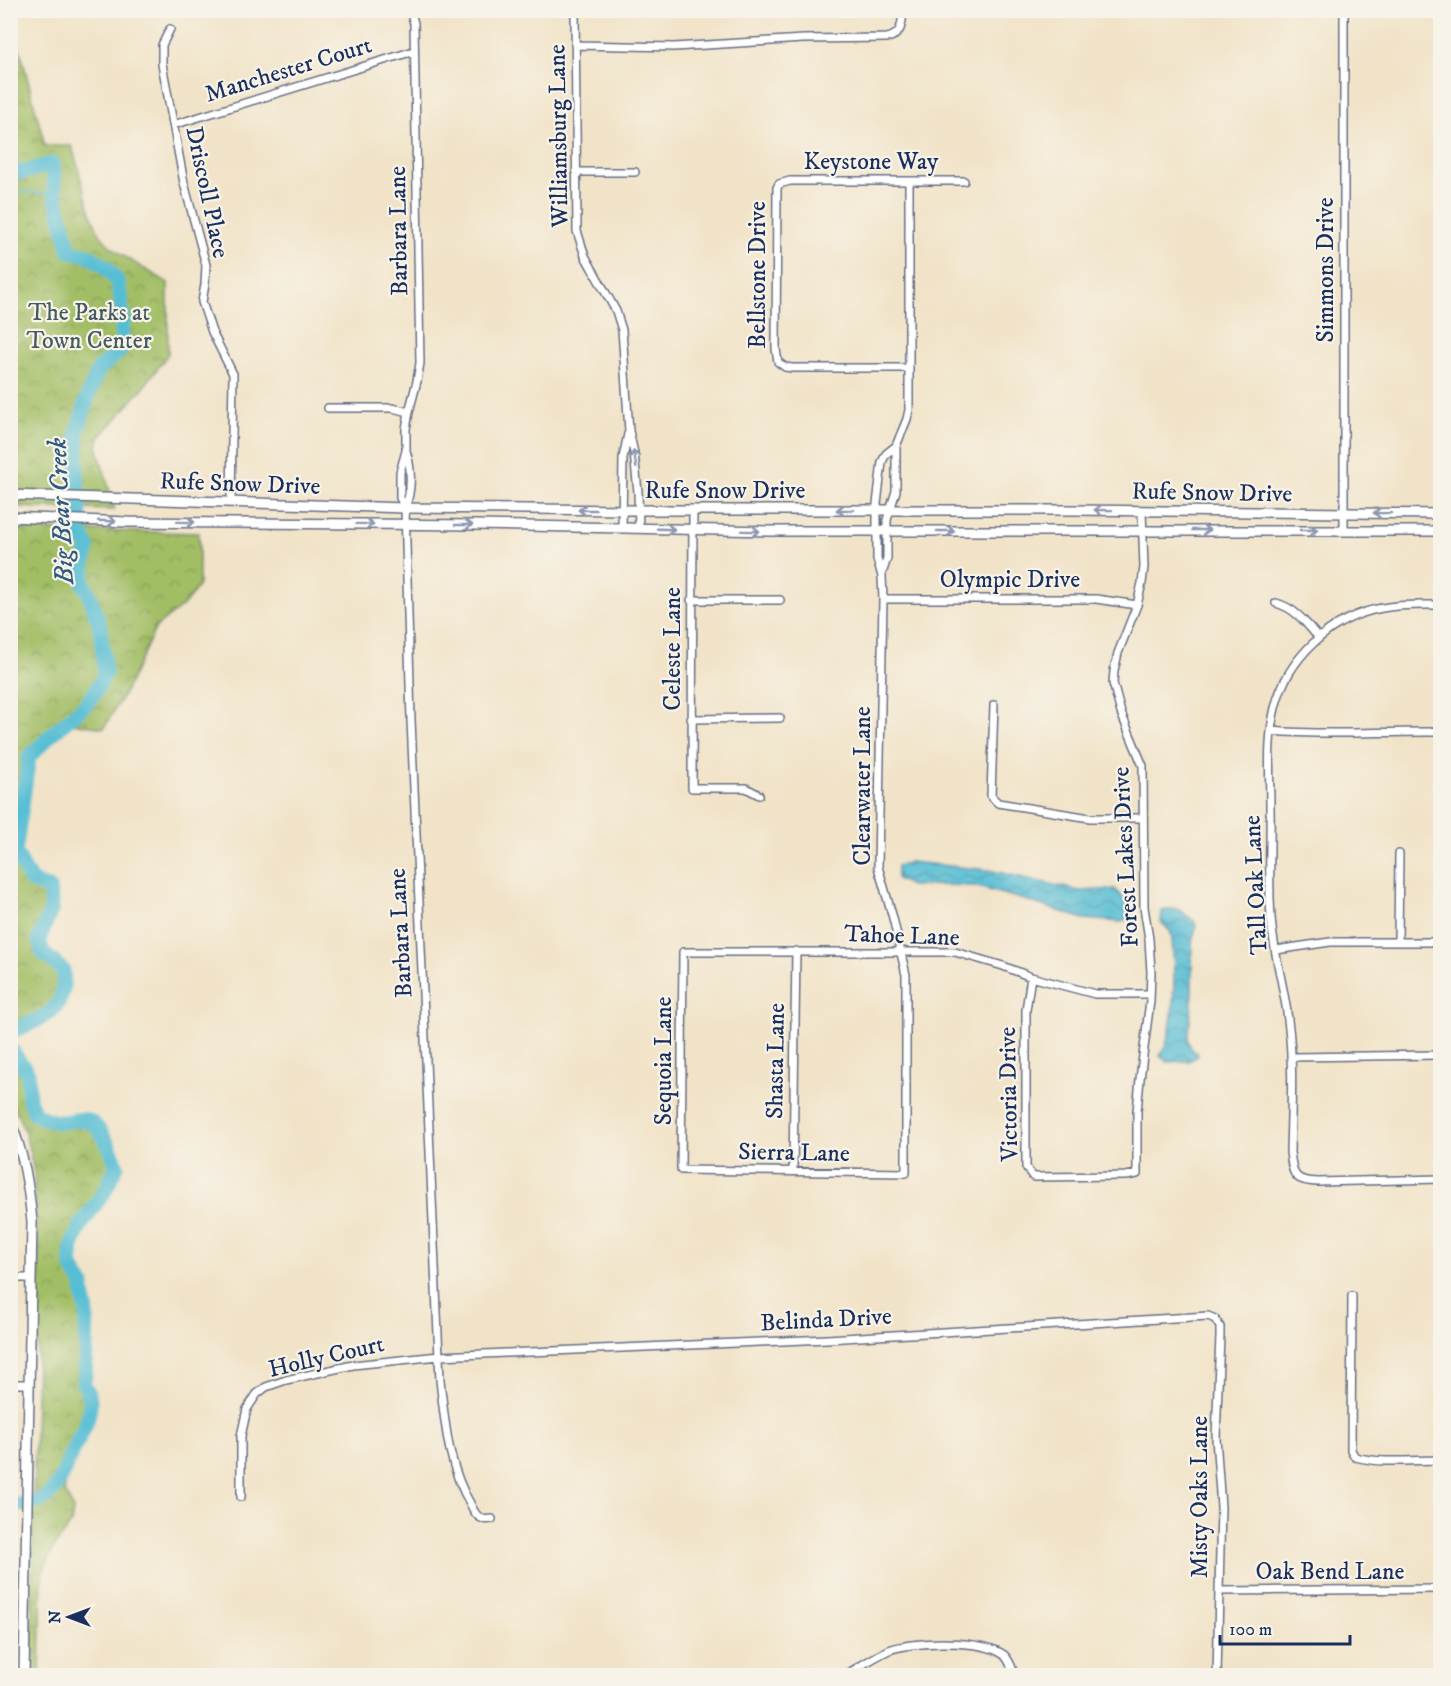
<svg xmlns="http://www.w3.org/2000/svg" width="1451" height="1686" font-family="'IM FELL DW Pica',serif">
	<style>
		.park { fill: url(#park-crowns); stroke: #5e7662; stroke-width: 1.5 }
		.water { fill: url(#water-waves); stroke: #397699; stroke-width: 1.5 }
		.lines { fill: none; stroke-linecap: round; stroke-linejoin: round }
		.stream { stroke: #57bed4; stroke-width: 2 }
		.river { stroke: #57bed4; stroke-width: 15 }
		.street-casing { stroke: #666e83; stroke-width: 10 }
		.secondary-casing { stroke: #666e83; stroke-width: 12 }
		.street { stroke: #fff; stroke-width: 7 }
		.secondary { stroke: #fff; stroke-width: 9 }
		.oneway { stroke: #8d97ae }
		.labels { text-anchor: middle; stroke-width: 4.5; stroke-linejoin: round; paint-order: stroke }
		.street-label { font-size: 24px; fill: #1b2f5e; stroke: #f7f3e8 }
		.park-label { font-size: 24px; fill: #445a60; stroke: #f7f3e8 }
		.water-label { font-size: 26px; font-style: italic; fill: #2d5a81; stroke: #f7f3e8 }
	</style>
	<defs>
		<pattern id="park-crowns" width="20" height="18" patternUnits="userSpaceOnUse" patternTransform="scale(1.5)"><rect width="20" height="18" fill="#a2be65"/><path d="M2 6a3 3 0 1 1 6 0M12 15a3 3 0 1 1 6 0" fill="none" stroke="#839b56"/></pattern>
		<pattern id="water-waves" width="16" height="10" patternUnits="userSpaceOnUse" patternTransform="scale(1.5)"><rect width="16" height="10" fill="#57bed4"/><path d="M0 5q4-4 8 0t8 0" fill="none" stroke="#479baf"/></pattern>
	</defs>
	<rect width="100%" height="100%" fill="#f7f3e8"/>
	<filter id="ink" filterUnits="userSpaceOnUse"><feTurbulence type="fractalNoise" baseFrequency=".0167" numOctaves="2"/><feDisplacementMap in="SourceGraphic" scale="12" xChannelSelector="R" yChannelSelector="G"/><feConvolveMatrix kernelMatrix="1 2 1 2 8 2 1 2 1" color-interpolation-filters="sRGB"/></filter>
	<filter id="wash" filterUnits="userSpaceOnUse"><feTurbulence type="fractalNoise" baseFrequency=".008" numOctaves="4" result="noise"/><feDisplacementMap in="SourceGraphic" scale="24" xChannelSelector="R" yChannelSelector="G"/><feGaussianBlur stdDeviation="1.35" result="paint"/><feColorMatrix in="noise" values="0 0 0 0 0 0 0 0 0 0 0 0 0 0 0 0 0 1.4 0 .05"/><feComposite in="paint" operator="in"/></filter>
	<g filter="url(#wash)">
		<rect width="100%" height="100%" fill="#f1e3c8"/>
		<path class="park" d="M13,10V23L45,146H72C79,169 91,227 106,242C119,256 151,272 168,283V354L143,388L99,438L97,446L115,510L11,507L10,11Z
			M11,529L199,533V585L185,604L156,627L125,692L104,728L65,722L50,736L29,757L15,852L31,881L49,888L52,908L39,939L43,953L63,970C68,1012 44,1017 11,1032Z
			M10,1048L28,1073L29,1100L35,1114L48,1120L59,1122L86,1120L95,1125L113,1151L117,1166L105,1191L81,1225L74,1240L71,1253L72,1267L83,1285L87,1313L85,1376L83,1383L91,1397L89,1413L66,1470L65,1491L73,1510L71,1524L54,1547L42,1573L40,1676L31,1675L33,1509L39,1286L34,1172L25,1132L11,1100Z"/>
		<path class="water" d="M910,862L989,870L1080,891L1115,889L1132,907L1130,917L1121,922L1084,919L1028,901L974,886L945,885L911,886L897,879V866Z
			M1172,909L1180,910L1195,922L1196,927L1192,942V1004L1188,1040L1191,1049L1197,1053L1198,1056L1189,1061L1167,1062L1160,1056C1177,1033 1175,961 1171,932L1161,922L1162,911Z"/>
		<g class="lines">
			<path class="stream" d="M10,191L55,194"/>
			<path class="river" d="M10,172C26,175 38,166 53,164L55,194L70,251L88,255L105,266L118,282L123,315L121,350L99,369L89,393L77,433V475L81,533L88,547L84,564L83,582L89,594L100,626L105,673L96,691L85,705L50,736L29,757L15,852L31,881L49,888L52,908L39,939L43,953L63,970C68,1012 44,1017 10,1032
				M10,1048L28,1073L29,1100L35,1114C44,1118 52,1123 62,1122C69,1122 79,1118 86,1120C100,1123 113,1153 117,1166L105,1191L81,1225L74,1240L71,1254L72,1267L83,1285V1293L87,1313L85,1376L83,1383C86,1388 90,1394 90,1400C91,1420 80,1435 72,1452C66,1466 61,1483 50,1494C39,1505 25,1504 10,1506"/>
		</g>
	</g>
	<g filter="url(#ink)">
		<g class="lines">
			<defs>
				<path id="street" d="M575,10L577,231L585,256L616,311L622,330L629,431L634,453L638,492L639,528
					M1344,10V530
					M170,29L162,45V64L184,183L206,265L205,284L202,302L212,332L233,374L231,502
					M575,45L674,47L803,39L887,38C902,35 902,24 903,10
					M173,125L414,51
					M577,172H635
					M909,368H792L785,367L778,362L776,349L777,188L779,184L790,181H964
					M328,408H392L409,412
					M896,446L886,454L882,462L877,504V559L882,576L883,599L878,867L893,918L906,975V1173L681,1170L683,952H955L1003,966L1031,977L1095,994H1150
					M406,451C412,469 412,490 405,508L411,720L440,1380C445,1423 448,1467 471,1505C473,1510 477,1517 483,1519C485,1520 490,1519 492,1519
					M405,508L400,498V472L406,451V429L409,412L417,381L420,363L414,23L410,10
					M693,510L692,788H746L759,795
					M622,528L623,458L628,434
					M882,574L887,558V520L896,491V446L907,419L909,410V181
					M883,599H1096L1137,605
					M691,600H780
					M1276,603C1295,608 1306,623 1319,638
					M1440,605C1421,605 1401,604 1382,608C1331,617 1287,658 1275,708C1267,740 1270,775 1270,808C1271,844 1268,881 1271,917C1273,952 1284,985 1288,1020C1294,1064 1291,1108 1290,1152C1293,1175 1293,1181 1318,1182L1440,1179
					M994,705L991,796L998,803L1090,818H1143
					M691,719L780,718
					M1271,731C1328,736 1384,731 1440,732
					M1398,941L1399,854
					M1276,950L1330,942H1440
					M1031,977L1026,1010V1167L1033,1177L1126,1176L1137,1174V1111L1140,1079L1150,1001L1151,972L1149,939L1144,907L1143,766L1121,713L1113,683L1114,671L1118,653L1137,605L1142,583L1144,567L1142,511
					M1292,1057L1440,1055
					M793,1171L796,951
					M10,1278H31
					M1352,1296L1351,1450L1355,1457C1382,1464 1413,1460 1440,1460
					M10,1384H29
					M241,1497V1436L247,1409L257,1394L266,1387L286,1380L353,1365L439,1356L827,1339L1208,1316L1215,1319L1220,1327V1336L1216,1438L1221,1507L1217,1676
					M1219,1591L1440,1589
					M844,1676C859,1667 874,1657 889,1650C912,1641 984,1639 1004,1655C1010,1660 1012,1669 1015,1676"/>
				<path id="secondary" d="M10,495L405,508L633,510H1073L1440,514
					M10,517L127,522L475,525L770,531H1440
					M10,1121C24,1154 29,1187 32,1222L24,1676"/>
			</defs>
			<use href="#street" class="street-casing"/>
			<use href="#secondary" class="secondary-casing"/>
			<use href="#street" class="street"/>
			<use href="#secondary" class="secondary"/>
		</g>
		<defs><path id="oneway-shaft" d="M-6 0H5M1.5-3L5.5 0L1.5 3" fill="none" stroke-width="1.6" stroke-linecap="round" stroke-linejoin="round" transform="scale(1.5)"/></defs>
		<g class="oneway">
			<use href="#oneway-shaft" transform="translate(635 459) rotate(-98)"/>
			<use href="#oneway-shaft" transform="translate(587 510) rotate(-180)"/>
			<use href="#oneway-shaft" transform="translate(845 510) rotate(180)"/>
			<use href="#oneway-shaft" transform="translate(1103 510) rotate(-179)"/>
			<use href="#oneway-shaft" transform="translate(1382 513) rotate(-179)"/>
			<use href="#oneway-shaft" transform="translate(107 521) rotate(2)"/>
			<use href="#oneway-shaft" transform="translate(186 522) rotate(1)"/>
			<use href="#oneway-shaft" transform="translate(365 524) rotate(1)"/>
			<use href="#oneway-shaft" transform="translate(464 525)"/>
			<use href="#oneway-shaft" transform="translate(666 529) rotate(2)"/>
			<use href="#oneway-shaft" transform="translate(1201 530)"/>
			<use href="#oneway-shaft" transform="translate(1309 530)"/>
			<use href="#oneway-shaft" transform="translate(751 531) rotate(1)"/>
			<use href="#oneway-shaft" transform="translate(946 531)"/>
		</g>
	</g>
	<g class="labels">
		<g class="street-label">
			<text transform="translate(288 69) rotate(-17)" y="8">Manchester Court</text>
			<text transform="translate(558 136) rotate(-91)" y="8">Williamsburg Lane</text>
			<text x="871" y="169">Keystone Way</text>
			<text transform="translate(208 192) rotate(78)" y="8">Driscoll Place</text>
			<text transform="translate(398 231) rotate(-91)" y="8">Barbara Lane</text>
			<text transform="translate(1325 270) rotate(-90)" y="8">Simmons Drive</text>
			<text transform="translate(757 275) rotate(-90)" y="8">Bellstone Drive</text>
			<text transform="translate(240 483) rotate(2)" y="8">Rufe Snow Drive</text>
			<text x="725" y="498">Rufe Snow Drive</text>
			<text transform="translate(1212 492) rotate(1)" y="8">Rufe Snow Drive</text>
			<text x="1010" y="587">Olympic Drive</text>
			<text transform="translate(672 649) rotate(-90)" y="8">Celeste Lane</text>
			<text transform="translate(862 786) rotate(-90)" y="8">Clearwater Lane</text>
			<text transform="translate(1125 857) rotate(-93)" y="8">Forest Lakes Drive</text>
			<text transform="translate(1255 885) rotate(-93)" y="8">Tall Oak Lane</text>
			<text transform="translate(400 933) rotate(-93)" y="8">Barbara Lane</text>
			<text transform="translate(902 935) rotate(2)" y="8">Tahoe Lane</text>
			<text transform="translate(663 1061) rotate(-90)" y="8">Sequoia Lane</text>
			<text transform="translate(775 1061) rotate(-89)" y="8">Shasta Lane</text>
			<text transform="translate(1008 1094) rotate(-91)" y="8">Victoria Drive</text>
			<text transform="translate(794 1152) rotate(1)" y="8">Sierra Lane</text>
			<text transform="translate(826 1319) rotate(-3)" y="8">Belinda Drive</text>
			<text transform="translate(326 1356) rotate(-13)" y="8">Holly Court</text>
			<text transform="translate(1199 1497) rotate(-90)" y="8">Misty Oaks Lane</text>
			<text x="1330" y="1579">Oak Bend Lane</text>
		</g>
		<g class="park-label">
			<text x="89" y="320">The Parks at<tspan x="89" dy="28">Town Center</tspan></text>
		</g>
		<g class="water-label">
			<text transform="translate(60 511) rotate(-93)" y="9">Big Bear Creek</text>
		</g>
	</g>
	<rect width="1451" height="1686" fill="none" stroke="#f7f3e8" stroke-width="36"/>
	<g transform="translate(69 1617) rotate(270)" stroke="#f7f3e8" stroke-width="4.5" paint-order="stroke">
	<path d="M0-4.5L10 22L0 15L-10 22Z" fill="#1b2f5e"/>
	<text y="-9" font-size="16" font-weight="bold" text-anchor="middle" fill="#1b2f5e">N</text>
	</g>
	<path d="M1220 1635v9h130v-9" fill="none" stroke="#1b2f5e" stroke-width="3"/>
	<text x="1229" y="1635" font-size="18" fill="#1b2f5e" stroke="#f7f3e8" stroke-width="4.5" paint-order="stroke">100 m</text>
</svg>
